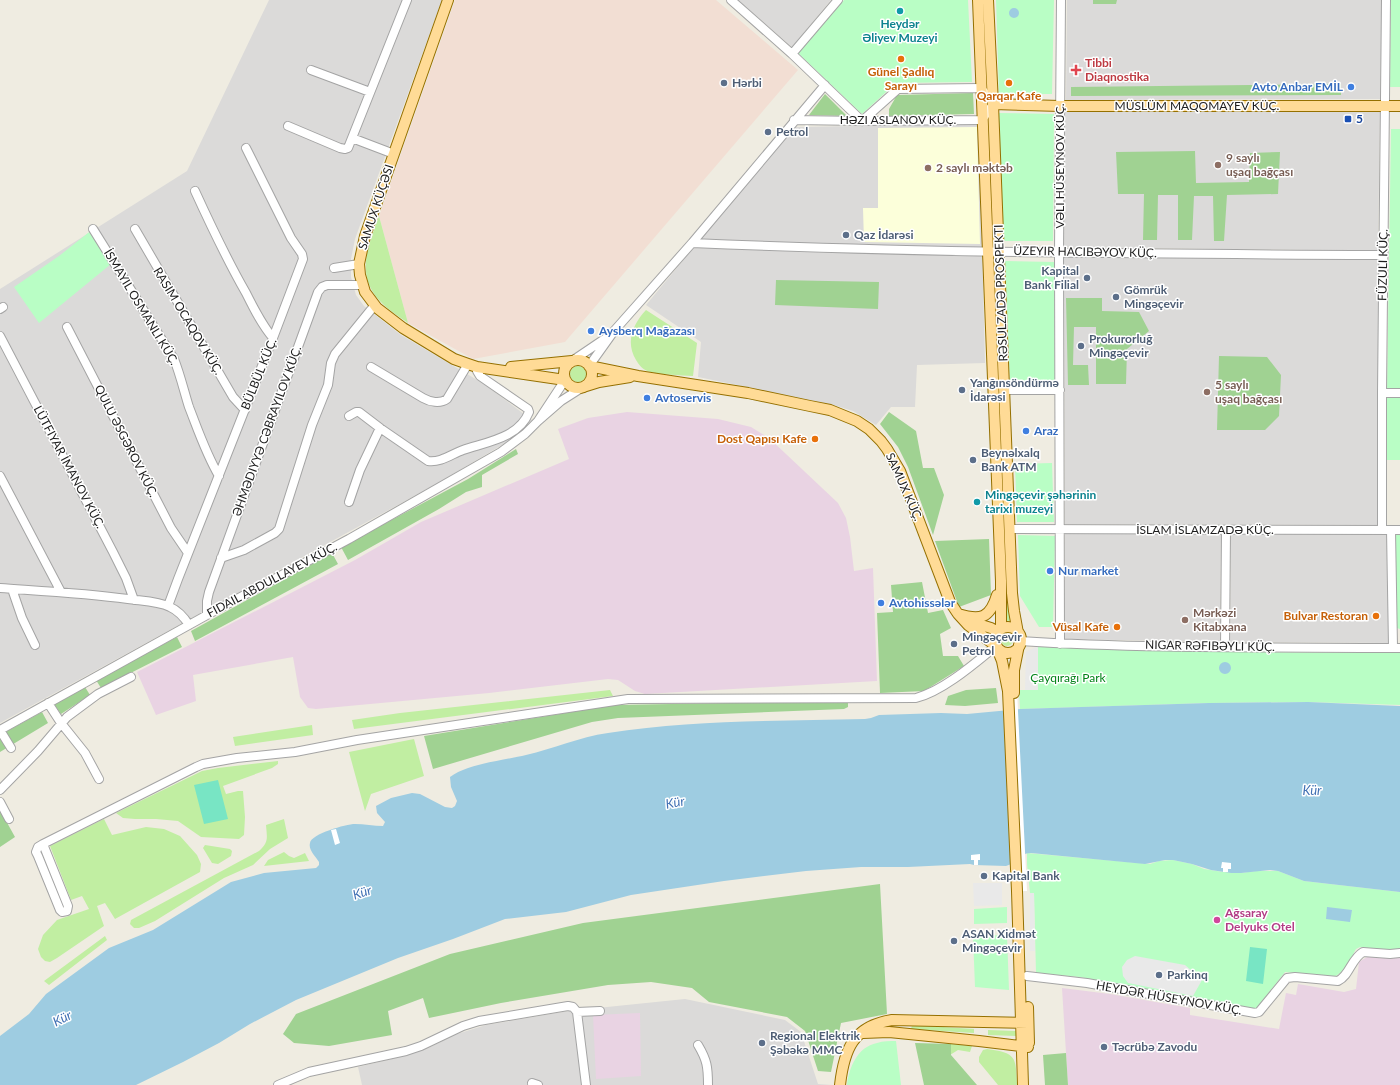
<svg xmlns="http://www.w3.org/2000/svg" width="1400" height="1085" font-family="Lato,sans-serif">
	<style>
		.residential { fill: #dbdad9 }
		.industrial { fill: #e9d3e3 }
		.education { fill: #fcffda }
		.military { fill: #f2ded3 }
		.grass { fill: #c1eea2 }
		.forest { fill: #a0d292 }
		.park { fill: #b9fec5 }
		.pitch { fill: #78e5c4 }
		.parking { fill: #e9e9e9 }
		.water { fill: #9ecce1 }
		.pier { fill: #fff }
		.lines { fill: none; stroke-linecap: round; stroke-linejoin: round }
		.minor-casing { stroke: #a4a4a4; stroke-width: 10 }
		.major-casing { stroke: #957000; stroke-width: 12 }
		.minor { stroke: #fff; stroke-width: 8 }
		.major { stroke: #ffdb96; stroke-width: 10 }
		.culture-dot { fill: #0f9aa8; stroke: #fff; stroke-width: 1.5 }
		.food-dot { fill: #e8710a; stroke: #fff; stroke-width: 1.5 }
		.health-dot { fill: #e0444e; stroke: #fff; stroke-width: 1.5 }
		.service-dot { fill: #5c6f8a; stroke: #fff; stroke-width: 1.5 }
		.shop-dot { fill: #3f7fe0; stroke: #fff; stroke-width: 1.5 }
		.transit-dot { fill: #1a4fb4; stroke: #fff; stroke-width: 1.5 }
		.education-dot { fill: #8d6e63; stroke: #fff; stroke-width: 1.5 }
		.hotel-dot { fill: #d1479c; stroke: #fff; stroke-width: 1.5 }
		.labels { text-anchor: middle; stroke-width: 3; stroke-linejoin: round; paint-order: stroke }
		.culture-label { font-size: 12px; font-weight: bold; fill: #0d838f; stroke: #fff }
		.health-label { font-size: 12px; font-weight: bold; fill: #be3a42; stroke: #fff; text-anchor: start }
		.food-label { font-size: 12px; font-weight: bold; fill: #c56008; stroke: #fff; text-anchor: end }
		.service-label { font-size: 12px; font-weight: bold; fill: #4e5e75; stroke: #fff; text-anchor: start }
		.shop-label { font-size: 12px; font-weight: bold; fill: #366cbe; stroke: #fff; text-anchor: start }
		.street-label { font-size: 12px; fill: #1d1d1d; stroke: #fff }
		.transit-label { font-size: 12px; font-weight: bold; fill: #164399; stroke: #fff; text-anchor: start }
		.education-label { font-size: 12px; font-weight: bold; fill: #785e54; stroke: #fff; text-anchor: start }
		.park-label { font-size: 12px; fill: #028318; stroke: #fff }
		.hotel-label { font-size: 12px; font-weight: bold; fill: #b23c85; stroke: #fff; text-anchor: start }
		.water-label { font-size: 13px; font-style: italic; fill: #4271b4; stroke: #fff }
	</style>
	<rect width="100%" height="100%" fill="#efece1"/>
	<path class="residential" d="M269,0H442L355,239L351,259V277L356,295L364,306L401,335L484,384L532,420L507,442L438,483L0,723V289L187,171Z
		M738,0H831L792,47Z
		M1067,0H1382L1380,99L1066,100Z
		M1065,112H1380L1378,251L1064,247Z
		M979,124L985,363L917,365L915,407H891L876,425L853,411L834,405L698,377L701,342L646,305L794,127Z
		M1064,256L1379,259L1378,525L1065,524Z
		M1221,533L1220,642L1065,639V534Z
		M1231,533L1387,534L1389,643L1230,642Z
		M685,999L785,1020L801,1032L818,1084L832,1085H362L358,1067L404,1056L428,1048L457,1034L486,1025L568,1011Z"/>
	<path class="industrial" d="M627,412L718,419L751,427L769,438L838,503L846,518L850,537L854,571L873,568L877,681L645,694L635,691L618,680L608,679L489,693L316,709L308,708L300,697L293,657L193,675L196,701L156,715L137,672L355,560L421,522L569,459L558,429L588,418Z
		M1400,956V1085H1068L1062,988L1110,994L1190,1008V1015L1279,1029L1286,993L1296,995L1298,984L1344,992L1356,989L1359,962L1367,957Z
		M640,1013L641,1076L596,1079L593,1015Z"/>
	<path class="education" d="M977,127L980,244L864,242L863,208H878V128Z"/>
	<path class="military" d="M455,0H716L798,70L565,342L473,359L408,323L379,216Z"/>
	<path class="grass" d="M379,216L408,323C398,316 387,309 379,300C355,274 369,244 379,216Z
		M646,310L697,343L693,376C679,375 663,375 650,372C643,370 639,365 636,360C625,342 633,324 646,310Z
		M570 374a8 8 0 1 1 16 0a8 8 0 1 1-16 0Z
		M1008,593L1011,624L1004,623Z
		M1001 640a6 6 0 1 1 12 0a6 6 0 1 1-12 0Z
		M610,690L613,696L354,729L352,720L400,713Z
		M312,725L313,735L235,746L233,737Z
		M414,739L424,776L371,794L365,811L349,752Z
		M278,761V764L272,768L223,786L226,794L238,791H243L245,817L244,835L239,839L201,837L178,821L156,819H135L123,818L116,813L202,771L218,768Z
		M104,819L112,835L146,827L164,829L180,836L197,855L201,864L200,872L115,919L105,903L97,906L104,926L57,958L50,962L45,961L41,957L38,949L43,935L57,920L89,909L82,896L71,900L50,846Z
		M284,819L288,838L270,849L253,865L224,878L155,921L139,928H134L130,924L131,920L259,851C269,842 267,838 266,825Z
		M205,845L230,849L232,851L231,856L218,864L212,863L203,848Z
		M284,852L289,856L294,858L305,853L309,861L264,866L268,860Z
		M105,936L107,940L49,985L44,981Z
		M912,1025L974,1029V1033L911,1029Z
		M988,1030L1016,1031V1036L988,1035Z
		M951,1044L972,1046L970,1052L958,1050L950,1055Z
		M987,1049C1016,1053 1016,1056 1017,1085H998L979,1062V1057L983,1050Z"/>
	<path class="forest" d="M1093,0H1117L1116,4H1093Z
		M1341,84V95L1071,96V87Z
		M973,93L974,114L889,116V109L897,95Z
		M825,94L847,116L809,115Z
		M1195,151L1196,183L1249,182L1250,153L1280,152L1278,194L1227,195L1224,241H1214L1213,196H1194L1192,240H1178V195H1158L1157,240H1143L1144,194H1118L1116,152Z
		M776,280L879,282L878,309L775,305Z
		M1066,298H1102V311L1139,312L1149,331L1127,349L1126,384H1096V327H1074L1073,365H1088L1089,385H1068Z
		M1219,356L1267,357L1281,375L1279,416L1265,430H1217Z
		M889,412L916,431L923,468H934L944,495L933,535L908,467L898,447L880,424Z
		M516,449L518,454L482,475V487L466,492L439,509L348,560L341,547L468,479Z
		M989,539L991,595L959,607L935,541Z
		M332,553L338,564L195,641L191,631Z
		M922,582L928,613L943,610L951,628L940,634L943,656H958L964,666L924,691L880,693L877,613L893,612L891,585Z
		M177,637L182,647L101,688L96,680Z
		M85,687L90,695L61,714L54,704Z
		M996,688L998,703L965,706L945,705L948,696L966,690Z
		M728,703H848V707L844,709L618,718L592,722L433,769L424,736L615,705Z
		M42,712L48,723L0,752V735Z
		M0,810L15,837L0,847Z
		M880,884L887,1014L841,1023L831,1072L818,1071L805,1031L787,1017L709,1002L692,988L651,982L608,985L501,1003L429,1018L423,998L388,1011L392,1035L329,1046L294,1043L283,1034L296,1014L450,954L583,923Z
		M915,1043L951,1044V1055L977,1085H924Z
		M1066,1053L1068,1085H1045L1043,1055Z"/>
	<path class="park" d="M844,0H968L972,82L896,83L862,114L798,53Z
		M996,0H1054L1052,94H999Z
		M1391,0H1400V87H1390Z
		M998,113L1054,114L1053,241H1003Z
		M1391,129H1400V460H1386Z
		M93,229L111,264L39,323L14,287L59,256Z
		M1005,261L1054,262L1055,383L1010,384Z
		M1052,463L1054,522H1017L1015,464Z
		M1018,535L1055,536L1053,627H1039L1020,596Z
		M1394,535H1400V629L1397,628L1395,623Z
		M1038,646L1223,652L1400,653V705L1308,702L1209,703L1020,709L1019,690H1038Z
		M1027,853L1150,864L1159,861L1173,860L1192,864L1204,869L1223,872L1241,873L1256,871H1278L1304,881L1400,892V949L1385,950L1360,947L1356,949C1350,960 1346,971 1334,977L1285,972L1256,1009L1080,977L1036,973L1034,893H1030L1027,864Z
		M1007,907V923L974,924V909Z
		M1007,935L1009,990L975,987L973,936Z
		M896,1041L901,1085H847C849,1068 857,1047 877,1043C883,1041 890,1041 896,1041Z"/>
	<path class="pitch" d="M218,780L228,819L204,824L194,785Z
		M1250,947L1267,949L1263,984L1246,981Z"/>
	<path class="parking" d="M1038,646V690H1025L1026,652Z
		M973,883H1002V905L974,906Z
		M1030,893H1034L1035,951H1030Z
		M1135,956L1185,965L1202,980L1193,996L1128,983L1123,976L1122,967L1127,960Z"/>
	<path class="water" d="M1009 13a5 5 0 1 1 10 0a5 5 0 1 1-10 0Z
		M1219 668a6 6 0 1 1 12 0a6 6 0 1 1-12 0Z
		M1308,702L1400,706V892L1304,881L1278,871L1270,870L1241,873H1231L1211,870L1192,864L1173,860H1165L1145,864L1031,853C1020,853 1016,863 1006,866L974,865L970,864L908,867H861L806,871L724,881L631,895L566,912L505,919L453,939L398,958L296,1000L250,1024L219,1043L183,1062L136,1085H0V1036L29,1014L46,994L109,948L153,930L231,882L264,873L316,868L319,865V862C316,857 308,850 310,843C311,834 346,824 355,824C364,824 374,826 383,826L385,822L377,813L376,806L391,798L412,793L420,794L445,807L452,808L455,806L457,801L451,787L450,777C467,764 505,760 526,755C553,749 579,737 608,733C692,720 779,721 865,719L871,718L879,715L941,713L967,714L1020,709L1081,707L1209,703Z
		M1327,907L1352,910L1350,922L1326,919Z"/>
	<path class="pier" d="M1004,691H1017L1027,891H1013Z
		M336,829L340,843L335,845L331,830Z
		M980,854V860H978V865H974V860H971V855Z
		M1222,862L1231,863V869H1228V872H1223V868H1221Z"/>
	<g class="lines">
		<defs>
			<path id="minor" d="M731,0L792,54L862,121L898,89L981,88L985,93
				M792,54L838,0
				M311,70L370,92
				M794,120L862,121L982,120L993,104L992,103
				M288,126L340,148L345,149L348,148L407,0
				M352,138L394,154
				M195,191C211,226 227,260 246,293C254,309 262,325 273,338
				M93,229L174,359C180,374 184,391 189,407C198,430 206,454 219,476
				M135,229L233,397L245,410
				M692,243C922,253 1153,254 1383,255
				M334,268L359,264
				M0,309L3,307
				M67,327L171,528L188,553
				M0,336L113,552L126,578L134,600
				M572,361L606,338
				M589,366L614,331L692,243L825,85
				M371,367L423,398C430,402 440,404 447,399L468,364
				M565,380L538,421L561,401L583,387
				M1005,390H1060
				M1382,393H1400
				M349,416L356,412H359L380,428
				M0,476L61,592
				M349,502L360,470L380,428L428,461C440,463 452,454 463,450C486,442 519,438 529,412L528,409L480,376L477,371V367
				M1010,529L1400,530
				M1382,530V393L1386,0
				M1391,530L1393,647
				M221,558L244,550L275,533L279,529L312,425L328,385L331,363L335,354L374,306
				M0,588C43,591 85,593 128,599C142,601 158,601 170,607C179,611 184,617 189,625
				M12,589L22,618L35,645
				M168,606L178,579L273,338L303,259L302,254L291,238L246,148
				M207,615V601L209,592L318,292L322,287L327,285H362
				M1020,641C1147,649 1274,647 1400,648
				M1060,644L1059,252L1061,0
				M1225,647L1226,530
				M48,703L61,723L85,753L99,779
				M0,730L207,615L349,539L501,452L525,434L538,421
				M0,730L11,748
				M0,790L38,751L67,717L98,694L131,677
				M0,802L9,819
				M43,844L68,906L67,911L62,912L60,910L38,856L36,852L38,847L43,844L196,767L203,764L237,758L295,752L357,740L628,699L916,698C943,691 974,664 996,646
				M1027,976L1087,983L1255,1013L1259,1012L1287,978L1295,977L1338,981C1350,975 1351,959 1363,952L1390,954L1400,953
				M577,1012L600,1011
				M698,1045C707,1060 708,1067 708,1085
				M532,1083L538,1085
				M278,1085L309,1072L406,1051L421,1046L463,1026L479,1021L568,1006L573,1007L577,1012L586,1085"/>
			<path id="major" d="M448,0L365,236L359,264L360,275L365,292L377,308L403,328L454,359L468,364L477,367L565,380
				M978,0L1001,581V629
				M988,0L993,104L1012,593L1014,611L1018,633
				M993,104L1060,106H1400
				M564 374a14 14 0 1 1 28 0a14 14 0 1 1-28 0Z
				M589,366L638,376L748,393L810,406L830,410L857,421L869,429L881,441L887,449L900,471L950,602L958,614L968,625L996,646L1002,661L1008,691L1017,891L1023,1085
				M511,367L572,361
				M583,387L599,382L630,377
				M958,614C981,621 990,618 997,595
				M968,621L991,628L998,632
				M995 640a13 13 0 1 1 26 0a13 13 0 1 1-26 0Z
				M1014,693V670L1019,645
				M1028,1007L1029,1043
				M863,1033L889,1032L979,1041L1028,1047
				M840,1085C844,1050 853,1026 892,1020L1028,1023"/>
		</defs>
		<use href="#minor" class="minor-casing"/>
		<use href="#major" class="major-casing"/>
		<use href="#minor" class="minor"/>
		<use href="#major" class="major"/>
	</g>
	<g class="culture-dot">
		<circle cx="900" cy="11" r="4"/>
		<circle cx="977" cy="502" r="4"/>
	</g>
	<g class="food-dot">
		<circle cx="901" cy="59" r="4"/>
		<circle cx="1009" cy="83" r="4"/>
		<circle cx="815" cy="439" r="4"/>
		<circle cx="1376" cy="616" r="4"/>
		<circle cx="1117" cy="627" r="4"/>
	</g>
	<path class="health-dot" d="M1074 64h4v4h4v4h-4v4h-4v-4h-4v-4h4z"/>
	<g class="service-dot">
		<circle cx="724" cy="83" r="4"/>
		<circle cx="768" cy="132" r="4"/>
		<circle cx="846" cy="235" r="4"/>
		<circle cx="1087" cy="278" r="4"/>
		<circle cx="1116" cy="297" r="4"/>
		<circle cx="1081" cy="346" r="4"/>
		<circle cx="962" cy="390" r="4"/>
		<circle cx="973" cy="460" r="4"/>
		<circle cx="954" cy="644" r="4"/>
		<circle cx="984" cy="876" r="4"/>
		<circle cx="954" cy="941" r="4"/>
		<circle cx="1159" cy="975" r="4"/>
		<circle cx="762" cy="1043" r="4"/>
		<circle cx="1104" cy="1047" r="4"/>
	</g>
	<g class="shop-dot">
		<circle cx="1351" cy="87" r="4"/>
		<circle cx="591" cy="331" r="4"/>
		<circle cx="647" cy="398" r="4"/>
		<circle cx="1026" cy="431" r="4"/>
		<circle cx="1050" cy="571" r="4"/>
		<circle cx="881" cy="603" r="4"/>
	</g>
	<rect class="transit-dot" x="1344" y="115" width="8" height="8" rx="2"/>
	<g class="education-dot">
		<circle cx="1218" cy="165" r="4"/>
		<circle cx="928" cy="168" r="4"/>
		<circle cx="1207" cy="392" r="4"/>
		<circle cx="1185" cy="620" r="4"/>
	</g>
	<circle class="hotel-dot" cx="1217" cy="920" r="4"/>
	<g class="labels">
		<g class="culture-label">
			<text x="900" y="28">Heydər<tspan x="900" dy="14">Əliyev Muzeyi</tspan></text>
			<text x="985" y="499" text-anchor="start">Mingəçevir şəhərinin<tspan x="985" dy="14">tarixi muzeyi</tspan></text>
		</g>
		<g class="health-label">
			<text x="1085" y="67">Tibbi<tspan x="1085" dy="14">Diaqnostika</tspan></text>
		</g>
		<g class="food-label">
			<text x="901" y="76" text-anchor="middle">Günel Şadlıq<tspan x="901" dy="14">Sarayı</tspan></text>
			<text x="1009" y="100" text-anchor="middle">Qarqar Kafe</text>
			<text x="807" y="443">Dost Qapısı Kafe</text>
			<text x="1368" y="620">Bulvar Restoran</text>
			<text x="1109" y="631">Vüsal Kafe</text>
		</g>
		<g class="service-label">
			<text x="732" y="87">Hərbi</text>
			<text x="776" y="136">Petrol</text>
			<text x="854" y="239">Qaz İdarəsi</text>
			<text x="1079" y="275" text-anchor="end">Kapital<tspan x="1079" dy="14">Bank Filial</tspan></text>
			<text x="1124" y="294">Gömrük<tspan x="1124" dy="14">Mingəçevir</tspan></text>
			<text x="1089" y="343">Prokurorluğ<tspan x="1089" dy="14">Mingəçevir</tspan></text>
			<text x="970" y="387">Yanğınsöndürmə<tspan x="970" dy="14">İdarəsi</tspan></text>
			<text x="981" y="457">Beynəlxalq<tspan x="981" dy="14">Bank ATM</tspan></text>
			<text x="962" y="641">Mingəçevir<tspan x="962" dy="14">Petrol</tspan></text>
			<text x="992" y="880">Kapital Bank</text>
			<text x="962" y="938">ASAN Xidmət<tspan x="962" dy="14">Mingəçevir</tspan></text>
			<text x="1167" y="979">Parkinq</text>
			<text x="770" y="1040">Regional Elektrik<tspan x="770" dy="14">Şəbəkə MMC</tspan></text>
			<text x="1112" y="1051">Təcrübə Zavodu</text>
		</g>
		<g class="shop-label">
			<text x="1343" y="91" text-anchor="end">Avto Anbar EMİL</text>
			<text x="599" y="335">Aysberq Mağazası</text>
			<text x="655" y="402">Avtoservis</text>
			<text x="1034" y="435">Araz</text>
			<text x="1058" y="575">Nur market</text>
			<text x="889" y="607">Avtohissələr</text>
		</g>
		<g class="street-label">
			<text x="1197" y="110">MÜSLÜM MAQOMAYEV KÜÇ.</text>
			<text x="898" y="124">HƏZI ASLANOV KÜÇ.</text>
			<text transform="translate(1060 166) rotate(-90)" y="4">VƏLI HÜSEYNOV KÜÇ.</text>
			<text transform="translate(376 207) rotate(-72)" y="4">SAMUX KÜÇƏSI</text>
			<text transform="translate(1085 252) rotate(1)" y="4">ÜZEYIR HACIBƏYOV KÜÇ.</text>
			<text transform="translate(1383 265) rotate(-89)" y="4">FÜZULI KÜÇ.</text>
			<text transform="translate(1001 293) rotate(-92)" y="4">RƏSULZADƏ PROSPEKTI</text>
			<text transform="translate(141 307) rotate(59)" y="4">İSMAYIL OSMANLI KÜÇ.</text>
			<text transform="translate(188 321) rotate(59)" y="4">RASIM OCAQOV KÜÇ.</text>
			<text transform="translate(259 374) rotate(-68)" y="4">BÜLBÜL KÜÇ.</text>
			<text transform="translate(267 431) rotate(-70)" y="4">ƏHMƏDIYYƏ CƏBRAYILOV KÜÇ.</text>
			<text transform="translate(126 441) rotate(63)" y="4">QULU ƏSGƏROV KÜÇ.</text>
			<text transform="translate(69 467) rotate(62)" y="4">LÜTFIYAR İMANOV KÜÇ.</text>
			<text transform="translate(904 487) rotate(66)" y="4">SAMUX KÜÇ.</text>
			<text x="1205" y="534">İSLAM İSLAMZADƏ KÜÇ.</text>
			<text transform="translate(272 580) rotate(-28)" y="4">FIDAIL ABDULLAYEV KÜÇ.</text>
			<text transform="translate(1210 646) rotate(1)" y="4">NIGAR RƏFIBƏYLI KÜÇ.</text>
			<text transform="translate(1169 998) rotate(10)" y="4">HEYDƏR HÜSEYNOV KÜÇ.</text>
		</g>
		<g class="transit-label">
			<text x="1356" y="123">5</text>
		</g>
		<g class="education-label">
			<text x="1226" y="162">9 saylı<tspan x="1226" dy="14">uşaq bağçası</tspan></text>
			<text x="936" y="172">2 saylı məktəb</text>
			<text x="1215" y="389">5 saylı<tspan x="1215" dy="14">uşaq bağçası</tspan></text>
			<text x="1193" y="617">Mərkəzi<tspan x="1193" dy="14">Kitabxana</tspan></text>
		</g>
		<g class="park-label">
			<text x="1068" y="682">Çayqırağı Park</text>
		</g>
		<g class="hotel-label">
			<text x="1225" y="917">Ağsaray<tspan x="1225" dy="14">Delyuks Otel</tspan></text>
		</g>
		<g class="water-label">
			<text x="1312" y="795">Kür</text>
			<text transform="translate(675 802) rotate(-11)" y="5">Kür</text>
			<text transform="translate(362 892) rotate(-18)" y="5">Kür</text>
			<text transform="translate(62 1018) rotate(-27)" y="5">Kür</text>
		</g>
	</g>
</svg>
